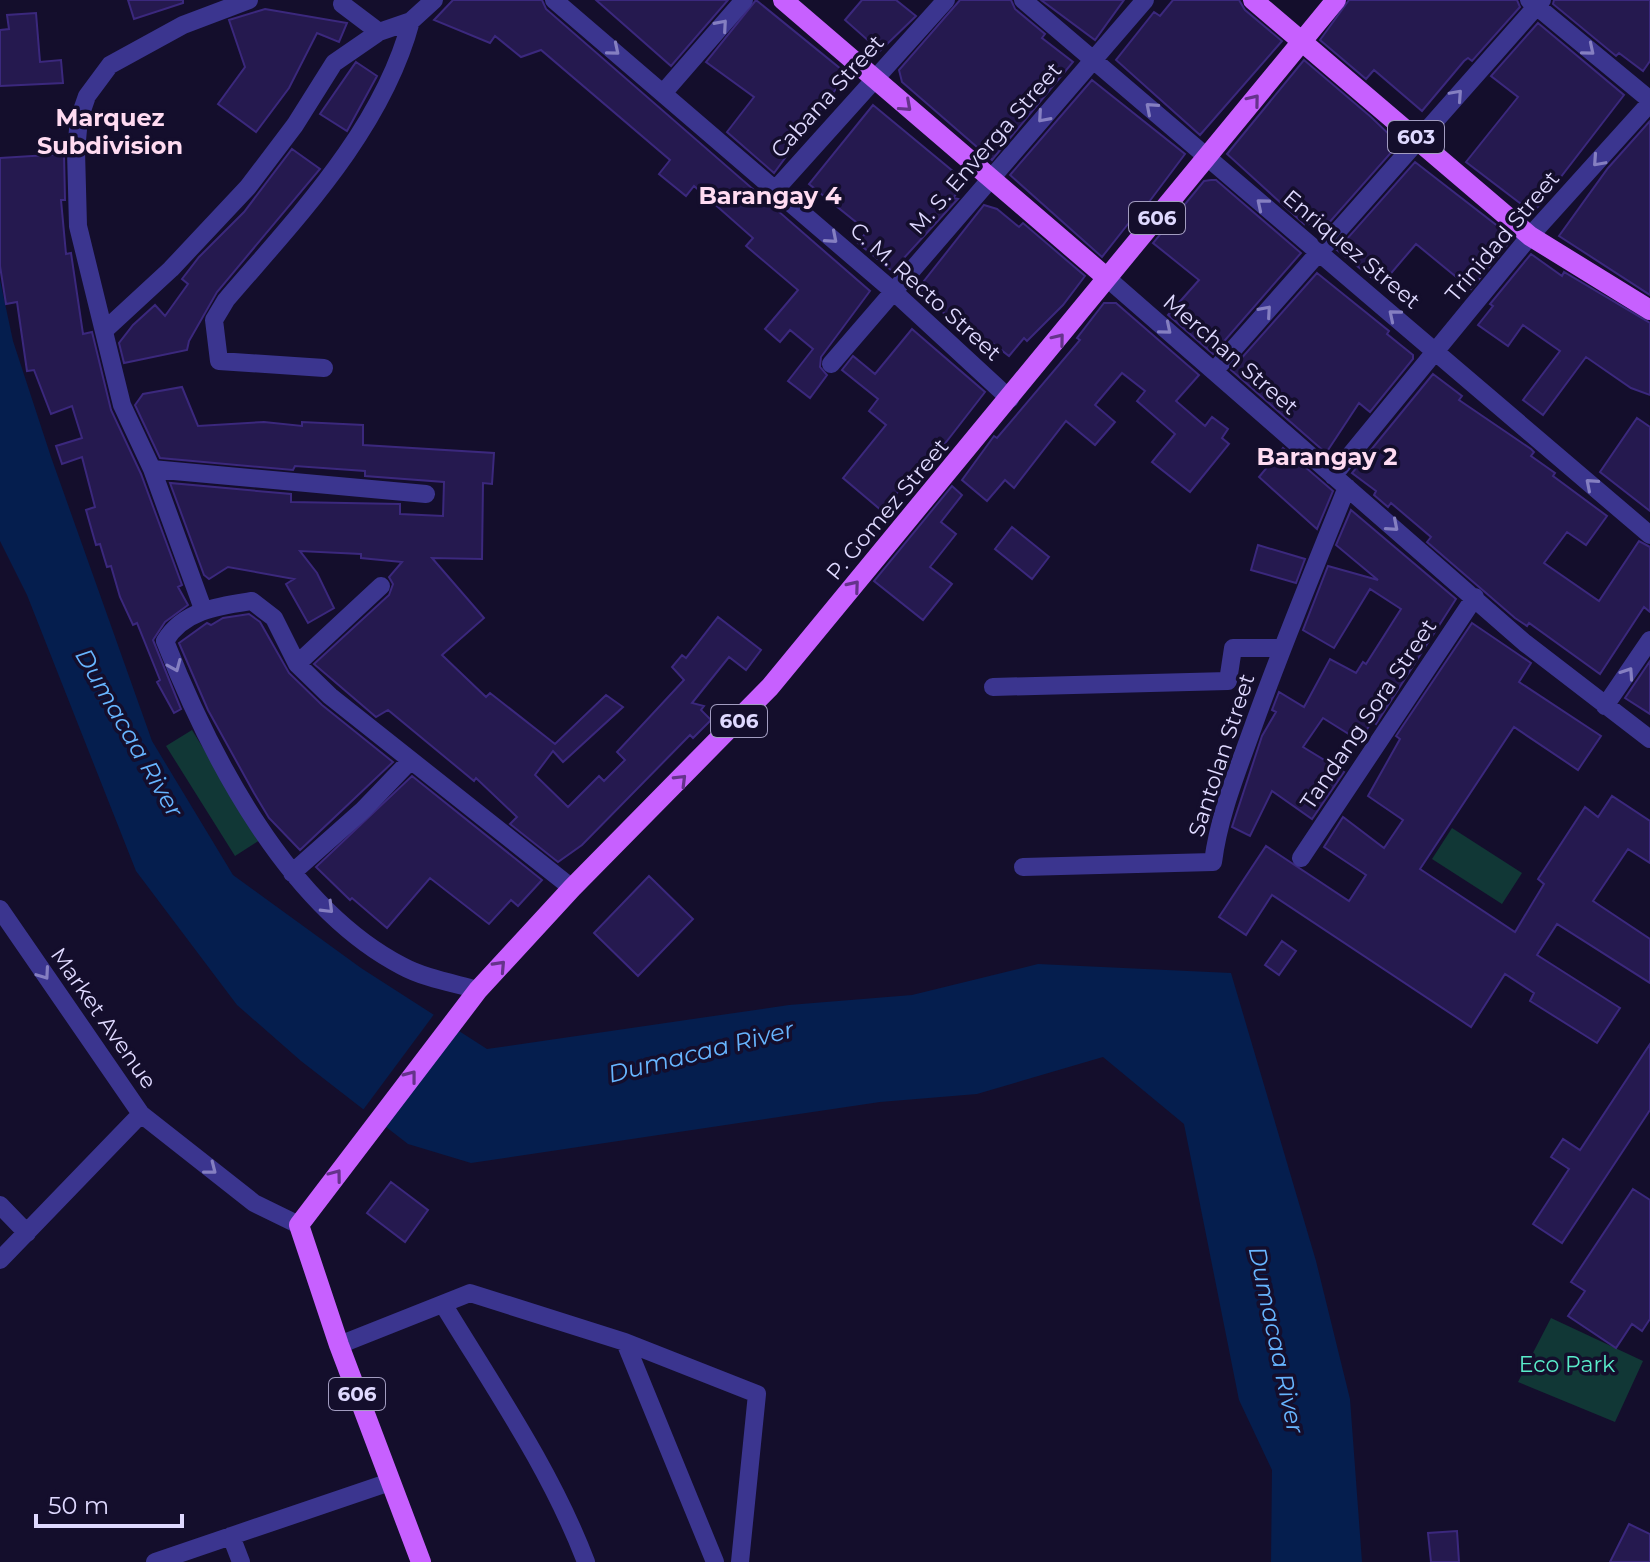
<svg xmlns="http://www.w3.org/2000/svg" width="1650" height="1562" font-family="Montserrat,sans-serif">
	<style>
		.green { fill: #113736 }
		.water { fill: #051e4e }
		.pier { fill: #140e2c }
		.building { fill: #25194f; stroke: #3b287d; stroke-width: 2 }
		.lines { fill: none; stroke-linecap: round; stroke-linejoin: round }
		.minor { stroke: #3b358f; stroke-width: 18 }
		.major { stroke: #c760ff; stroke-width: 20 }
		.oneway { stroke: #857fc1 }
		.oneway2 { stroke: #65338b }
		.labels { text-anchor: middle; stroke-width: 7; stroke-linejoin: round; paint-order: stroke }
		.shield { fill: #140e2c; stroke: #a29cc0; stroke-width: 2 }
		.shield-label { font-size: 20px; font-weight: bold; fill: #dfd9ff }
		.street-label { font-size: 22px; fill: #dfd9ff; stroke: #140e2c }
		.park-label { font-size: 22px; fill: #59ecca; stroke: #140e2c }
		.neighbourhood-label { font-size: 24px; font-weight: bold; fill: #ffdbf1; stroke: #140e2c }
		.water-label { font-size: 24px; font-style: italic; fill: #67b5ff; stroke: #140e2c }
	</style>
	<rect width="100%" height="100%" fill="#140e2c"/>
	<path class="green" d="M192,730L260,840L235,856L166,746Z
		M1452,828L1522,873L1502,904L1432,859Z
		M1551,1318L1643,1361L1615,1422L1518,1382Z"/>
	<path class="water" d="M0,280L13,341L51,457L152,741L233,875L361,968L487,1049L789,1005L912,995L1038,964L1231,973L1316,1261L1350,1399L1362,1562H1271L1272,1470L1239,1400L1184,1124L1103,1057L977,1094L880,1102L471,1163L408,1144L301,1061L237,1005L136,871L27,595L0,541Z"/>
	<path class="pier" d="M435,1013L450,1026L378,1126L363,1110Z"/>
	<path class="building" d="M128,0H183V3L134,19Z
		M453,0H542L546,9L870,291L821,357L820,367L827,375L810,398L788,381L813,349L790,330L780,342L765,329L798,290L746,246L753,238L694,186L686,196L659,174L670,160L541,50L521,57L495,36L490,43L434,20Z
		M596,0H728L671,66Z
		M756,0L847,74L774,173L727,132L754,97L706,62Z
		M862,0H896L916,16L880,51L845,20Z
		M960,0H1011L1015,9L1045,34L1042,38L1073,62L992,160L902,82L899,70Z
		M1041,0H1124L1095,40Z
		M1173,0H1239L1245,10L1282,41L1200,135L1116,60L1154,12L1160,16Z
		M1349,0H1517L1520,7L1472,61L1468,58L1464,61L1422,111L1374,70L1366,79L1320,40Z
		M1554,0H1650V61L1643,71L1619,53L1616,56L1553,4Z
		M265,9L347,23L339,42L317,33L289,88L256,132L218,104L245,67L229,20Z
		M36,13L40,62L61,60L63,83L0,86V30L9,29L7,15Z
		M1538,23L1624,95L1533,213L1466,162L1518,97L1491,76Z
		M1304,60L1371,117L1395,140L1392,144L1396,147L1320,233L1305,221L1304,224L1227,154Z
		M356,62L377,76L347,131L320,114Z
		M1092,80L1185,154L1131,226L1128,224L1102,257L1010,175Z
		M873,105L966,182L953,198L958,199L892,271L858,243L867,231L809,184Z
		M1650,121V295L1559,236L1608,168Z
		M292,149L320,169L217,292L189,341L187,350L124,363L119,343L133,325L155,305L165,316L188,284L182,279L199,257L244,212Z
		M64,154L65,200H61L66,254L71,253L83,334L92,332L111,410L141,474L182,585L178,587L188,605L165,622L153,640L181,709L174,713L157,682L160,680L137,623L133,625L120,597L111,566L107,567L100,544L96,545L86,510L95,507L82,457L62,464L56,446L82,438L72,406L51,414L34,370L27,371L17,302L6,304L0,266V158Z
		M1415,162L1513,238L1471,289L1416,244L1381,285L1337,250Z
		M1211,180H1216L1301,253L1213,354L1168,315L1199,280L1153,243L1204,181Z
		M984,205L997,209L1019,227L1023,223L1085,276L1063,305L1027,341L1024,338L1009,356L987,339L983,344L916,291Z
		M1531,254L1562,276L1564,272L1650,323V395L1631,388L1586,357L1543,415L1523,400L1560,351L1523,325L1508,346L1478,325L1493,306L1490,304Z
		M1317,273L1389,331L1387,334L1413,355V359L1370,412L1359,403L1326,453L1231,370Z
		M1104,303H1116L1199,375L1176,401L1205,426L1212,417L1228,429L1222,438L1229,444L1190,492L1152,462L1175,434L1137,401L1145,391L1122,373L1095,405L1115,422L1095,445L1066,421L1014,488L1005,480L987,501L962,480L994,436L997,438L1080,340L1077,338Z
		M912,329L985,392L933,459L928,456L882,511L843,478L886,425L869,411L878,399L842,370L853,356L875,374Z
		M1433,374L1462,396L1459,400L1531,449L1534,452L1531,456L1555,473L1553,476L1607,516L1586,545L1567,532L1544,563L1599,601L1639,541L1650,547V612L1644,607L1600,674L1529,623L1527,626L1515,618L1427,542L1431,537L1391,503L1388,507L1374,495L1376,491L1352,473Z
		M182,387L198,426L264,422L302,426V422L363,425V445L494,453L492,484L483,483L482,559L432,558L484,618L442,655L486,697L490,693L555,744L606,695L623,707L563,762L553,751L535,775L568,807L599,776L604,781L625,760L617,752L684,680L672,667L682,655L686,658L718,617L761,650L746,670L729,657L692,703L704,706L701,710L711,720L693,738L690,735L582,845L558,862L510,824L517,817L476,778L474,781L388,710L376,717L314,664L389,595L393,584L389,577L402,562L361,558V554L300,551L317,573L334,608L308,623L286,584L294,579L228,567L209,579L204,575L170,483L291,494V502L400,504V514L443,516L444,482L365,476V471L295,466L293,470L160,458L135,405L143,394Z
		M1637,418L1650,427V511L1600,472Z
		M1283,448L1333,491L1317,529L1259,477Z
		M952,486L962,495L941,522L956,534L930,567L952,584L923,620L874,581Z
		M1351,510L1456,599L1376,724L1372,721L1360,741L1323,718L1303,747L1344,772L1312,819L1272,791L1250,836L1232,827L1262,736L1276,712L1272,710L1279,692L1304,707L1330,659L1356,673L1363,662L1366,664L1401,609L1370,589L1334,648L1303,630L1328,566L1378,580L1336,545Z
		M1012,527L1049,557L1032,579L995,549Z
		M1258,545L1305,559L1296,583L1251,570Z
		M249,614L260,622L289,673L322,705L393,762L300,850L269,818L254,793L208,710L179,643L207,623L211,625L223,618Z
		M1472,623L1531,663L1519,682L1601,736L1578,770L1514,727L1420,869L1515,932L1544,884L1538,879L1585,807L1598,817L1612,796L1650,821V863L1628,849L1593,901L1650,939V983L1557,924L1537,955L1620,1008L1597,1043L1530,1001L1534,993L1505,974L1471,1027L1272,895L1246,935L1219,917L1266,846L1349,901L1366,875L1324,847L1343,817L1384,848L1403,820L1368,796L1400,739L1396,736Z
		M1650,661V714L1625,698Z
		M412,776L542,880L518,906L511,900L489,924L430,878L387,928L352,898L350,900L316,867Z
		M649,876L693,919L638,976L594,933Z
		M1282,941L1296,951L1279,975L1265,965Z
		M1650,1044V1110L1562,1243L1533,1224L1569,1169L1551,1157L1563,1139L1580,1150Z
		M391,1182L428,1210L405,1242L367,1213Z
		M1633,1189L1650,1200V1319L1642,1331L1632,1324L1616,1348L1568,1316L1585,1291L1571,1282Z
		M1629,1524L1650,1534V1562H1610Z
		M1457,1531L1459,1562H1431L1428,1533Z"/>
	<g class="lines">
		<path class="minor" d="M554,0L893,291L1010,399
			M1023,0L1650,535
			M1529,0L1650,100
			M342,4L379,32
			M664,92L744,0
			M776,189L946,0
			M1107,278L1525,643L1650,739
			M106,329L171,269L248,187L295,125L334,63L379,32L411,21L434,0
			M831,364L1145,0
			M324,368L219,361L214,320L226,300C297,217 382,130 411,21
			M1215,370L1542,0
			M152,469L426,494
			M1333,476L1530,236L1650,103
			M203,609L152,469L122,405L78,226L76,151L79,119L87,96L110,65L183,25L249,0
			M297,664L381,586
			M993,687L1228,681L1233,648H1282
			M1605,706L1650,640
			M1301,858L1475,597
			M1023,867L1213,862C1219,815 1237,772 1253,727C1282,646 1315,567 1347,487
			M292,873L363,810L410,761
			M0,909L141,1114L254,1203L299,1225
			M478,990C453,983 424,978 402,966C288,907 210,756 165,641C184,610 219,606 252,601L274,618L297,664L330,696L572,888
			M0,1205L27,1233
			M0,1260L141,1114
			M443,1304C494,1388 551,1470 586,1562
			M625,1342L715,1562
			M339,1345L470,1293L625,1342L757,1394L740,1562
			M231,1536L241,1562
			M155,1562L390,1482"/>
		<path class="major" d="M783,0L1107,278
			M1253,0L1530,236L1650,310
			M421,1562L339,1345L299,1225L478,990L572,888L770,687L1336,0"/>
	</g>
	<defs><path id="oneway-chevron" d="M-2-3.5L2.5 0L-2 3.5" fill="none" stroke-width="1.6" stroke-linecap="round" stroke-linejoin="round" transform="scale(2)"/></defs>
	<g class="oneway">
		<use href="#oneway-chevron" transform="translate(722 25) rotate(-49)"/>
		<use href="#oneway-chevron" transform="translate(614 50) rotate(40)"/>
		<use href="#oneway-chevron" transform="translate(1589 50) rotate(40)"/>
		<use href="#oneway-chevron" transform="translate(1457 95) rotate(-48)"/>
		<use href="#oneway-chevron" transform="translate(1151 108) rotate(-139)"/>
		<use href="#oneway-chevron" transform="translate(1043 117) rotate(131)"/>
		<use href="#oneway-chevron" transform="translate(1598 161) rotate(132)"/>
		<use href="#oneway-chevron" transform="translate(1262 204) rotate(-140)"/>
		<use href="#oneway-chevron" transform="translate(832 238) rotate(41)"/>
		<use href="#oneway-chevron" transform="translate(1266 311) rotate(-49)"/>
		<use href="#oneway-chevron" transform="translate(1394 315) rotate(-140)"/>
		<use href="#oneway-chevron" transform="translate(1166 329) rotate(40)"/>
		<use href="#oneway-chevron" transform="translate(1591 484) rotate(-139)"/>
		<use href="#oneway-chevron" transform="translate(1393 526) rotate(41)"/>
		<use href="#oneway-chevron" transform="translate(175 666) rotate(67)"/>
		<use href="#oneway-chevron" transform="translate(1628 673) rotate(-56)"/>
		<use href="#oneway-chevron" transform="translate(328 908) rotate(45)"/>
		<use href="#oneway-chevron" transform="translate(44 974) rotate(55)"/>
		<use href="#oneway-chevron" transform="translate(211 1169) rotate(38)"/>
	</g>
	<g class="oneway2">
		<use href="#oneway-chevron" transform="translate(1254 100) rotate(-51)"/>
		<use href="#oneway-chevron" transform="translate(906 106) rotate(42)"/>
		<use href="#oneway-chevron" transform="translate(1059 339) rotate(-51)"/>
		<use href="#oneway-chevron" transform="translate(854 586) rotate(-50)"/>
		<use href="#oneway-chevron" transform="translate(681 780) rotate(-45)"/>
		<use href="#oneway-chevron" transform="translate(500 966) rotate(-47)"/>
		<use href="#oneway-chevron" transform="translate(411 1076) rotate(-52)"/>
		<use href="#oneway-chevron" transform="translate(336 1175) rotate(-53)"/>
	</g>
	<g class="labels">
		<g class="shield">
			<rect x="1388" y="121" width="56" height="32" rx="6"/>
			<rect x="1129" y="202" width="56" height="32" rx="6"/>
			<rect x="711" y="705" width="56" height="32" rx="6"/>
			<rect x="329" y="1378" width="56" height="32" rx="6"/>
		</g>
		<g class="shield-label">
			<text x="1416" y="144">603</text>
			<text x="1157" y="225">606</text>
			<text x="739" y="728">606</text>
			<text x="357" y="1401">606</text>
		</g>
		<g class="street-label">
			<text transform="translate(827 96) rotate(-48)" y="8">Cabana Street</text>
			<text transform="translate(985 148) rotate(-49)" y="8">M. S. Enverga Street</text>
			<text transform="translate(1502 236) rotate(-50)" y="8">Trinidad Street</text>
			<text transform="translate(1352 249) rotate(40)" y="8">Enriquez Street</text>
			<text transform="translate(926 291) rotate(42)" y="8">C. M. Recto Street</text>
			<text transform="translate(1231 354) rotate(41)" y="8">Merchan Street</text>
			<text transform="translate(887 509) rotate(-50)" y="8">P. Gomez Street</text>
			<text transform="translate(1368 714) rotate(-56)" y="8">Tandang Sora Street</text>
			<text transform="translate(1221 755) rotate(-72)" y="8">Santolan Street</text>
			<text transform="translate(104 1018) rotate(55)" y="8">Market Avenue</text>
		</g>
		<g class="park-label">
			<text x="1567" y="1372">Eco Park</text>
		</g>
		<g class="neighbourhood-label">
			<text x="110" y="126">Marquez<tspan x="110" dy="28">Subdivision</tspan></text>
			<text x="770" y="204">Barangay 4</text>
			<text x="1327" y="465">Barangay 2</text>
		</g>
		<g class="water-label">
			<text transform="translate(129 733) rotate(60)" y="8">Dumacaa River</text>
			<text transform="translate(701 1052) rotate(-14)" y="8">Dumacaa River</text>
			<text transform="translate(1276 1340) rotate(78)" y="8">Dumacaa River</text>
		</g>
	</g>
	<path d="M36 1514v12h146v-12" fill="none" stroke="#dfd9ff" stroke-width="4"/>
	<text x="48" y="1514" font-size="24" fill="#dfd9ff" stroke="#140e2c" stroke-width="6" paint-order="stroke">50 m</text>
</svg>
